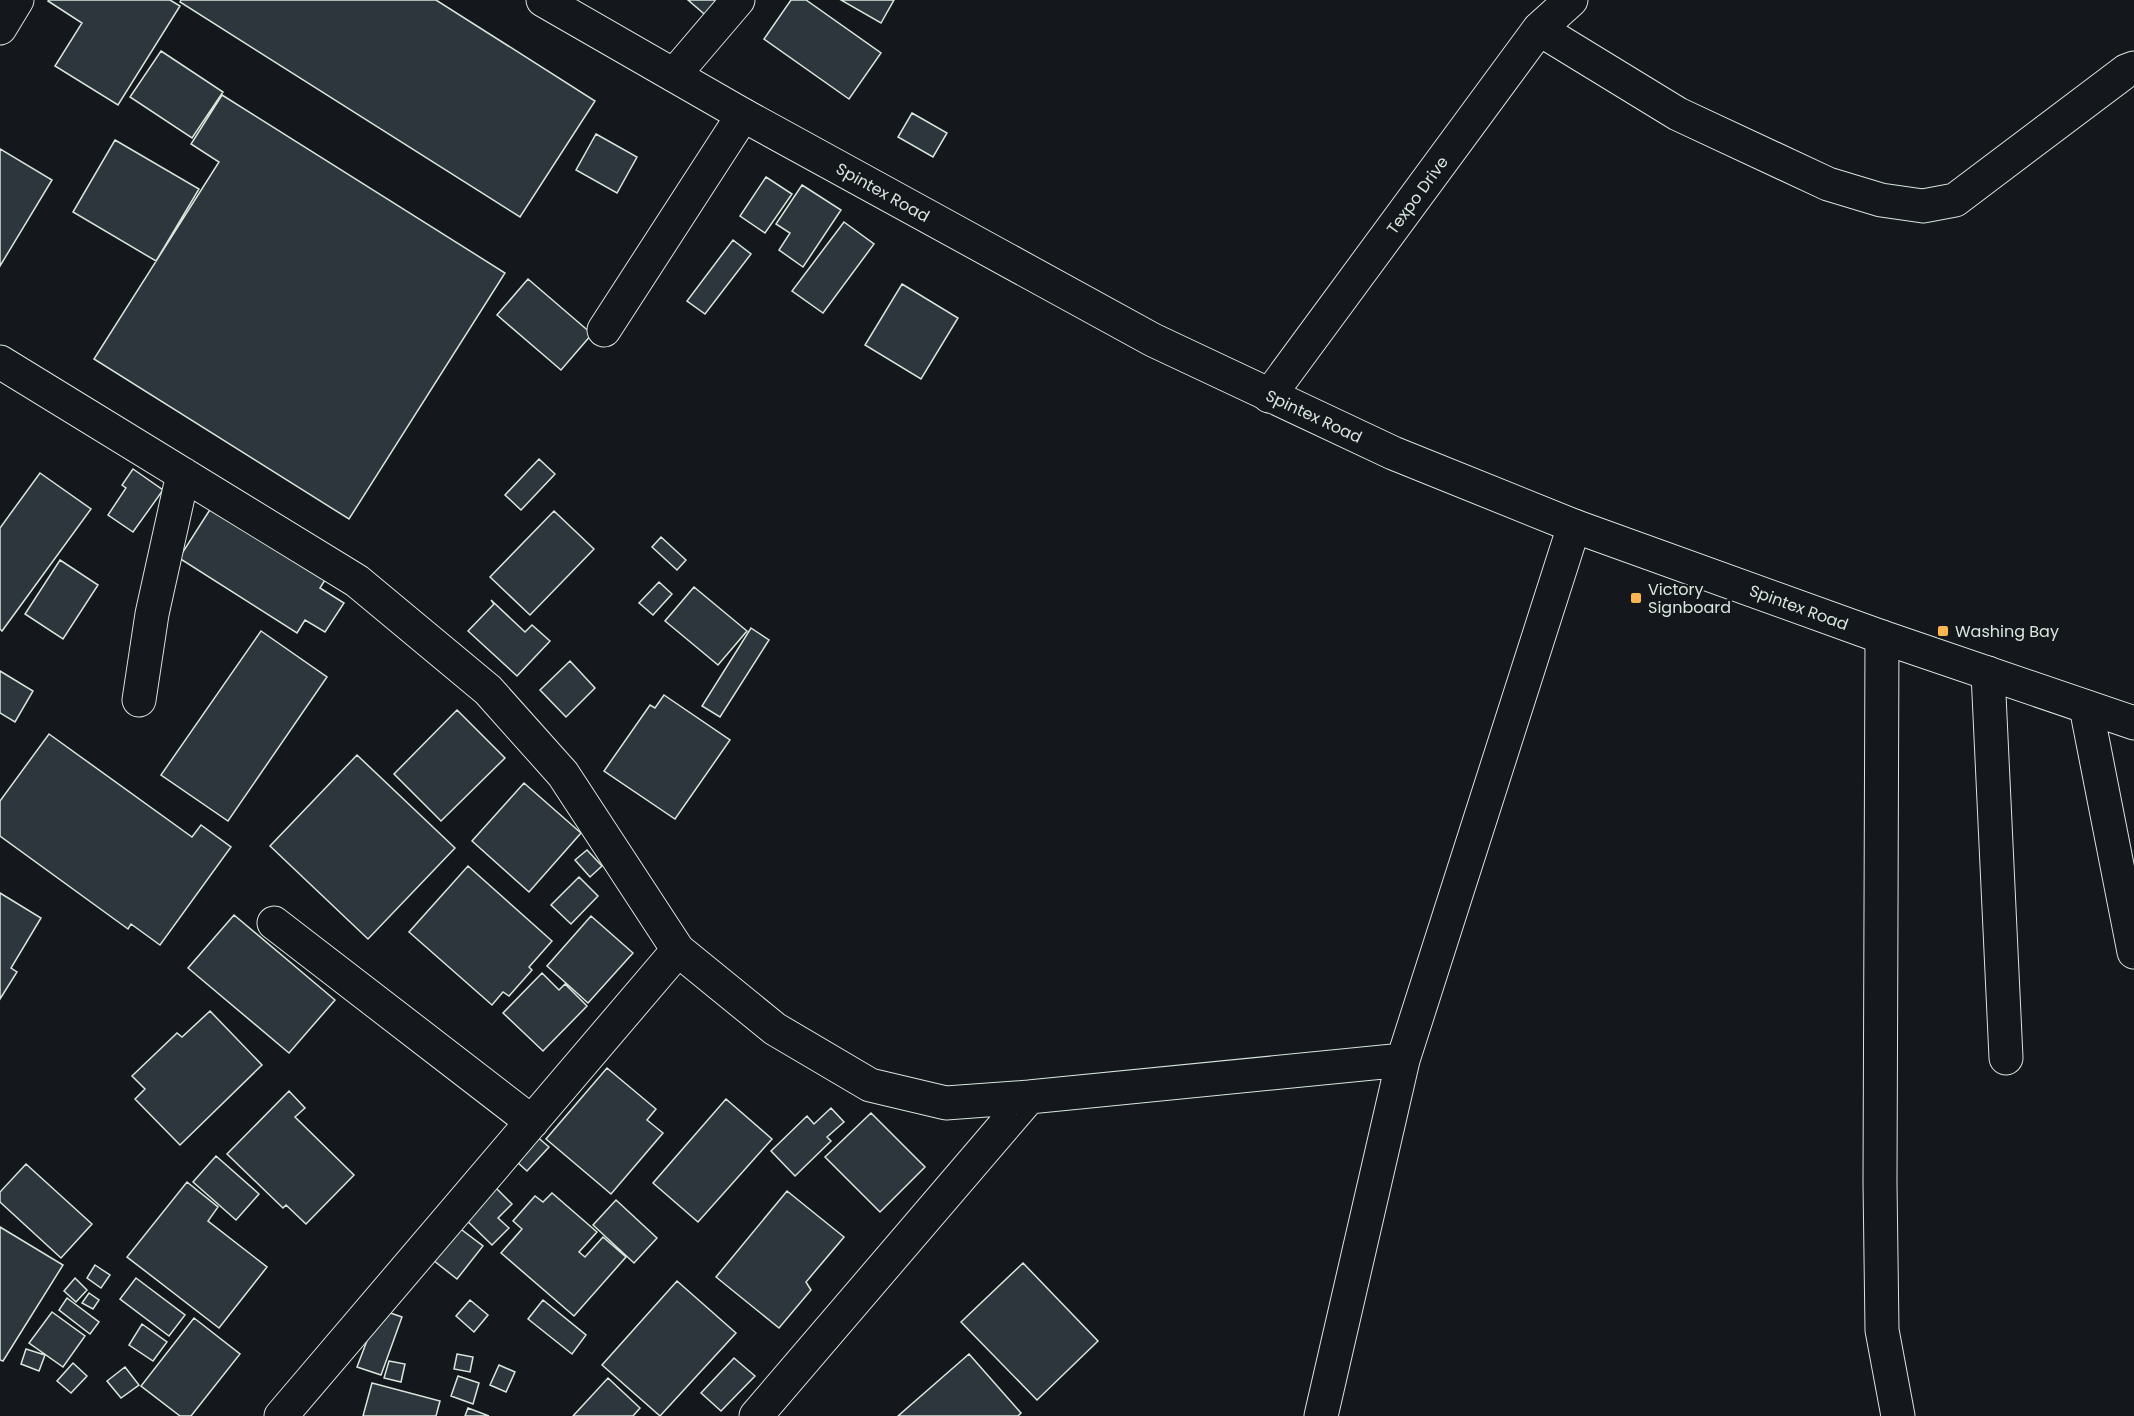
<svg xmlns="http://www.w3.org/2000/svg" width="2134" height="1416" font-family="Poppins,sans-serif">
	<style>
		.building { fill: #2c363c; stroke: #d8e6dc; stroke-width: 1.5 }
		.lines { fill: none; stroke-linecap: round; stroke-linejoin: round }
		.minor-casing { stroke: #d8e6dc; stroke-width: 35 }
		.major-casing { stroke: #d8e6dc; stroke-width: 35 }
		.minor { stroke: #14181c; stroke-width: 33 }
		.major { stroke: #14181c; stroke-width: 33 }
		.poi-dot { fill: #ffb74d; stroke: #14181c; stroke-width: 2 }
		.labels { text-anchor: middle; stroke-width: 4.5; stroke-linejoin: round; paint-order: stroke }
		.street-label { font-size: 16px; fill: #d8e6dc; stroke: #14181c }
		.poi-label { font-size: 16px; fill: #d8e6dc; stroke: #14181c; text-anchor: start }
	</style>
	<rect width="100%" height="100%" fill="#14181c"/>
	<path class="building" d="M49,0H170L180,6L118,105L55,66L82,23L48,1Z
		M181,0H436L595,101L520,217L180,2Z
		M688,0H728L710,19Z
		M791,0H806L881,53L849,99L764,39Z
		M841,0H894L881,23Z
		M161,51L223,92L192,138L130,97Z
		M222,95L505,273L349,519L94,359L219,162L191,144Z
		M912,113L947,133L933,157L898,137Z
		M596,134L637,157L617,193L576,170Z
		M115,140L199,189L156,261L73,212Z
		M0,149L52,180L0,266Z
		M766,177L792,194L765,233L740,216Z
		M802,185L841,210L803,267L779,250L790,233L776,224Z
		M844,222L874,244L823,313L792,291Z
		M733,240L751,254L705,314L687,301Z
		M528,279L592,334L561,370L497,315Z
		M902,284L958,318L921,379L865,345Z
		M539,459L555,474L521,510L505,495Z
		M133,469L163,490L133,532L108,515L126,488L122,485Z
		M40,473L91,509L2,631L0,629V528Z
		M211,508L325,580L320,588L344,603L325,632L305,620L297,633L179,558Z
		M554,511L594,549L530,615L490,577Z
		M661,537L686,560L677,570L652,547Z
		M60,560L98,585L63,639L25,614Z
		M659,582L672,594L653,615L639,603Z
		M694,587L747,631L718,665L665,621Z
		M491,600L525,632L532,625L550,641L517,676L468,631L494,604Z
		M751,628L769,640L720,717L702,706Z
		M261,631L327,677L228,821L161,775Z
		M570,661L595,688L566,717L540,690Z
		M0,671L33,691L15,722L0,713Z
		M664,695L730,740L675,819L604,771L650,705L655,708Z
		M457,710L505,758L441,821L394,774Z
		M49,734L192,837L201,825L231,847L160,945L131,924L128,929L0,836V801Z
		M357,755L455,848L368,939L270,846Z
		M524,783L581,833L529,892L472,841Z
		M587,850L602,866L590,877L575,860Z
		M468,866L552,941L529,967L532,970L509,996L503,992L492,1005L409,932Z
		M579,877L598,896L571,924L551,905Z
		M0,893L41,918L11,968L17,972L0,999Z
		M234,915L335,1000L289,1053L188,968Z
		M591,916L633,953L588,1003L547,966Z
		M542,973L559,990L565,984L587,1006L543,1051L503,1013Z
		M210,1011L262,1065L180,1145L135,1099L145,1089L132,1076L177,1033L182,1037Z
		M607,1068L656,1109L647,1120L663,1133L611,1194L546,1139Z
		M289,1091L305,1108L295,1117L354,1175L306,1224L286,1205L283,1208L227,1154Z
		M726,1099L772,1139L698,1222L653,1183Z
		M831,1108L844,1122L827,1137L831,1141L795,1176L771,1151L807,1116L814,1124Z
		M871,1113L925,1167L880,1212L825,1157Z
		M528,1129L549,1147L527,1171L507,1153Z
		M216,1156L259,1194L236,1220L193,1182Z
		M26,1164L92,1224L61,1258L0,1202V1192Z
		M187,1182L218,1207L208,1221L267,1267L219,1328L127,1257Z
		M490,1182L512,1204L498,1218L509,1228L492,1245L459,1213Z
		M787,1191L844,1237L806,1282L811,1290L779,1328L716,1277Z
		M552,1193L597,1232L579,1252L585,1257L603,1237L626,1257L574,1316L501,1253L522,1229L513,1221L535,1196L543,1202Z
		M616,1200L657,1238L634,1263L593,1225Z
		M450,1221L483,1246L457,1279L424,1253Z
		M0,1227L63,1265L3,1361L0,1360Z
		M1023,1263L1098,1341L1037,1400L961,1322Z
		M95,1265L110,1275L101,1288L87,1278Z
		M75,1278L87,1290L76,1302L64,1291Z
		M136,1278L185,1315L169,1336L120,1299Z
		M677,1281L736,1333L660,1416L602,1365Z
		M89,1293L99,1300L93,1309L82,1303Z
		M67,1298L99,1322L90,1334L59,1310Z
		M470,1300L488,1315L474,1332L456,1316Z
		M543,1300L586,1335L572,1354L528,1319Z
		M379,1309L402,1317L381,1375L357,1367Z
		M52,1312L85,1336L63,1367L29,1343Z
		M194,1318L240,1354L191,1416H180L141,1386Z
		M142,1324L167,1342L153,1361L129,1345Z
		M26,1349L45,1355L39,1371L21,1364Z
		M457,1354L473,1357L470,1372L454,1369Z
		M969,1354L1021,1413L1018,1416H898Z
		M734,1358L755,1376L721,1411L701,1393Z
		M389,1361L405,1364L401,1382L384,1378Z
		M73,1363L87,1376L71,1393L57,1381Z
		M499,1365L515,1372L506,1392L490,1385Z
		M125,1367L139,1385L121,1398L107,1381Z
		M458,1376L479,1383L473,1404L451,1396Z
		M608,1378L640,1408L633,1416H573Z
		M372,1383L440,1401L436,1416H363Z
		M468,1408L489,1416H465Z"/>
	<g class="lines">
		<defs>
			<path id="minor" d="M0,28L17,0
				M1539,29L1678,114L1828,184L1881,200L1923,206L1955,200L2126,71L2134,68
				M674,75L738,0
				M604,330L743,115
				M0,362L357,581L488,690L563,774L678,950L775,1029L870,1085L946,1103L1029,1097L1403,1060
				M1269,396L1539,29L1571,0
				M1882,637L1880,1183L1882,1330L1898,1416
				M1988,673L2006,1058
				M139,700L152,614L183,474
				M2086,707L2134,952
				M274,923L532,1122
				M281,1416L678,950
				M756,1416L1029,1097
				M1321,1416L1403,1060L1574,526"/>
			<path id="major" d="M543,0L743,115L1153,340L1393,453L1574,526L1882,637L2134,723"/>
		</defs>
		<use href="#minor" class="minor-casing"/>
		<use href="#major" class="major-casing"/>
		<use href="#minor" class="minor"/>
		<use href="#major" class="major"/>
	</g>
	<g class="poi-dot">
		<rect x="1630" y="592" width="12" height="12" rx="3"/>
		<rect x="1937" y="625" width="12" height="12" rx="3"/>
	</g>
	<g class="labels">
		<g class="street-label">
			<text transform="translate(883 192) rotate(29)" y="6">Spintex Road</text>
			<text transform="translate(1417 195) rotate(-54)" y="6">Texpo Drive</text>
			<text transform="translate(1314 416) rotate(25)" y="6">Spintex Road</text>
			<text transform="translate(1799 607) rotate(20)" y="6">Spintex Road</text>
		</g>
		<g class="poi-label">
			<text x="1648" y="595">Victory<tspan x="1648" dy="18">Signboard</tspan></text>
			<text x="1955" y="637">Washing Bay</text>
		</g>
	</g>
</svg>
